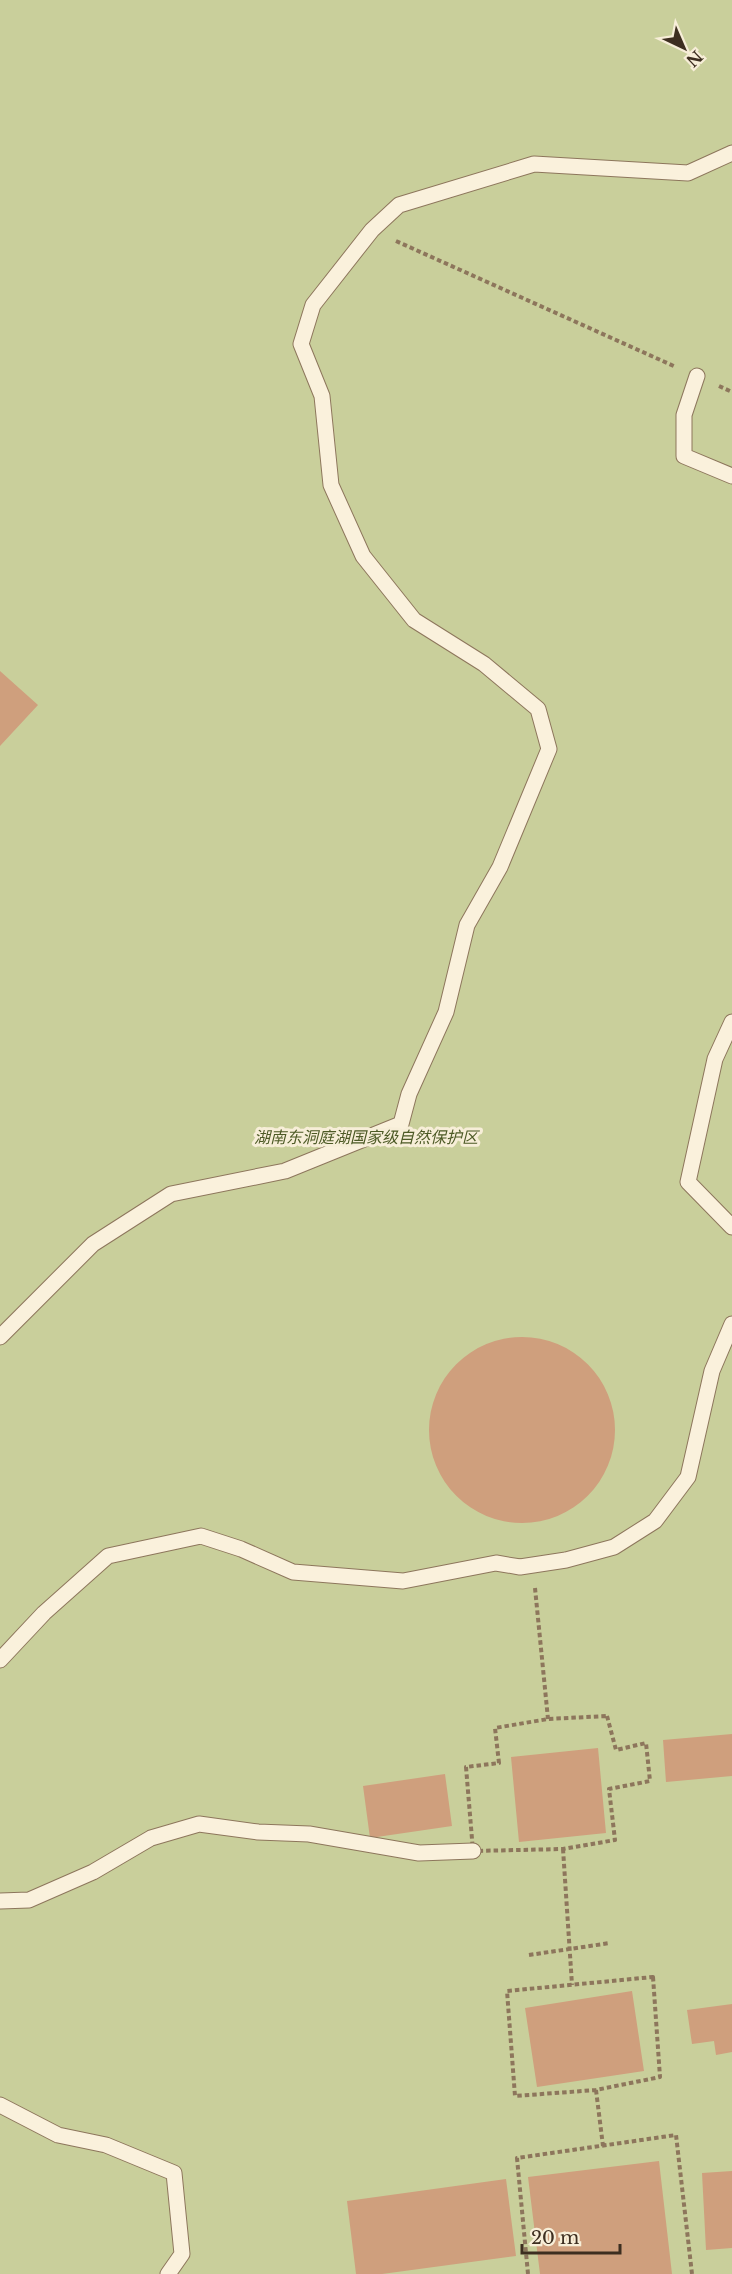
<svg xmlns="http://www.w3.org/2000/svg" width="732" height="2274" font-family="'Libre Baskerville','Noto Sans SC',serif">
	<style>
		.green { fill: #c9cf9b }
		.building { fill: #cf9f7d }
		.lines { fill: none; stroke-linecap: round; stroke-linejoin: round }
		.lane-casing { stroke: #8d765c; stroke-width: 17 }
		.path { stroke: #8d765c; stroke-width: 4; stroke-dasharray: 4.5 3; stroke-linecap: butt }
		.lane { stroke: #faf1dc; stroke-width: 15 }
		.labels { text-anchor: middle; stroke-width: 6; stroke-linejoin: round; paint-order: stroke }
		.park-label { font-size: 16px; font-style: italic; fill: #4d5a26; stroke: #f7eed8 }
	</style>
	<rect width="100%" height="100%" fill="#f0e4c8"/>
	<path class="green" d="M0,0H732V2274H0Z"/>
	<path class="building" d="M0,671L38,705L0,746Z
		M429 1430a93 93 0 1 1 186 0a93 93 0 1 1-186 0Z
		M732,1734V1776L666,1782L663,1740Z
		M598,1748L606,1833L519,1842L511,1757Z
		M445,1774L452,1826L370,1838L363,1786Z
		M632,1991L644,2071L537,2087L525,2008Z
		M732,2004V2052L716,2055L714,2041L692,2044L687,2010Z
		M659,2161L672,2274H540L528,2177Z
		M732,2171V2248L706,2250L702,2173Z
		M506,2179L516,2256L382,2274H356L347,2201Z"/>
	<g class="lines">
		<defs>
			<path id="lane" d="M697,376L684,415V456L732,476
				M732,1022L715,1059L688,1182L732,1227
				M0,1337L93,1244L171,1194L285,1171L401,1124L409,1094L446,1012L467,925L500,867L549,749L538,709L484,664L414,620L363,556L331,485L322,396L301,344L313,305L372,230L399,205L534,164L688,173L732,153
				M0,1660L44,1613L108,1556L201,1536L241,1549L293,1572L403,1581L496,1563L520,1567L566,1560L614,1547L655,1521L688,1477L712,1371L732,1324
				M0,1901L29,1900L93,1872L151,1838L199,1824L258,1832L309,1834L419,1853L473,1851
				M0,2105L58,2135L106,2145L174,2173L182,2254L168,2274"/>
		</defs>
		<use href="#lane" class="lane-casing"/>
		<path class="path" d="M396,241L676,367
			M719,386L732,392
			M535,1588L548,1719
			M607,1716L616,1750L646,1743L650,1781L609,1789L615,1840L563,1849L473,1851L466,1767L499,1763L495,1728L548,1719Z
			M563,1849L572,1985
			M529,1955L610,1943
			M653,1977L660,2077L596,2090L515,2096L507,1991Z
			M596,2090L603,2146
			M528,2274L517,2158L676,2135L692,2274"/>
		<use href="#lane" class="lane"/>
	</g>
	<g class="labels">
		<g class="park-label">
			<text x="366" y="1143">湖南东洞庭湖国家级自然保护区</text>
		</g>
	</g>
	<g transform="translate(684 48) rotate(136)" stroke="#f7eed8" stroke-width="4.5" paint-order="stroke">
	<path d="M0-4.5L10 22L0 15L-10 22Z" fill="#3d2e20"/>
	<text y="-9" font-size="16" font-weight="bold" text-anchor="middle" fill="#3d2e20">N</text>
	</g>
	<path d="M522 2244v9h98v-9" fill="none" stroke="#3d2e20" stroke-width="3"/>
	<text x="531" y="2244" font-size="18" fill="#3d2e20" stroke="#f7eed8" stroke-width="4.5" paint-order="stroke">20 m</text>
</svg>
